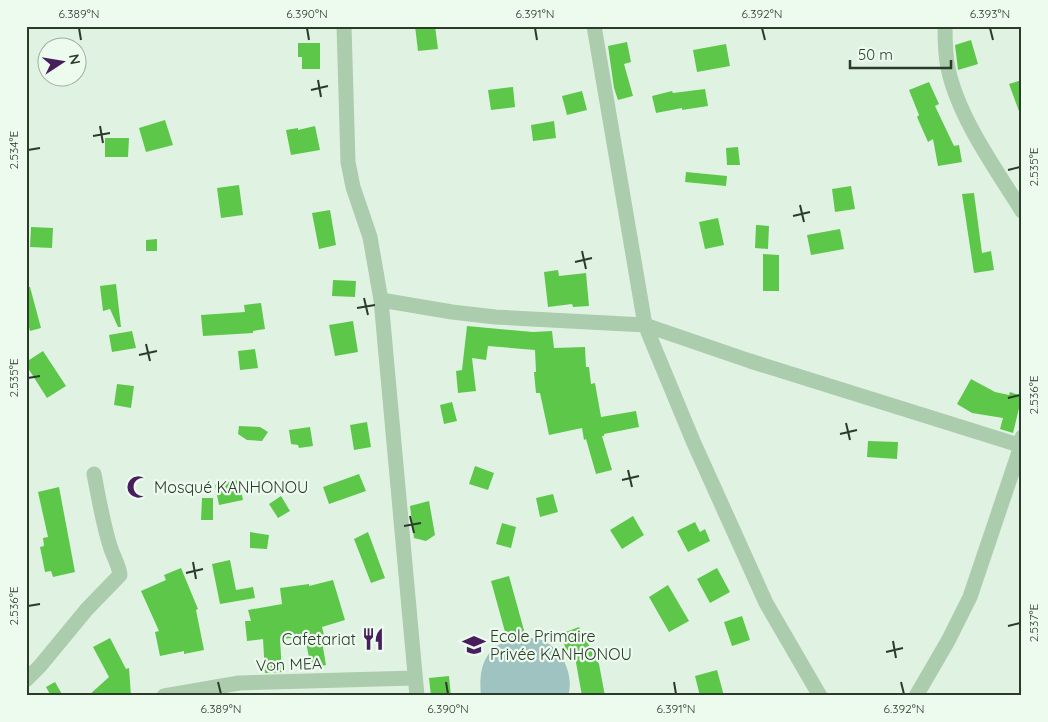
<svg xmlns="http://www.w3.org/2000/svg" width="1048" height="722" font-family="Quicksand,sans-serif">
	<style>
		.green { fill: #9fc3c1 }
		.building { fill: #5dc74a }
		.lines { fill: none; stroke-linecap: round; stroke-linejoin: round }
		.street { stroke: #abccad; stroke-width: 15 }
		.ticks { fill: none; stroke: #2c3a2a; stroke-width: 2 }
		.labels { text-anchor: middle; stroke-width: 4.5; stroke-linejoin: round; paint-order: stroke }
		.poi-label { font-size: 16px; fill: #2c3a2a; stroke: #edfbef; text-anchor: start }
		.street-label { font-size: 16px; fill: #2c3a2a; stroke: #edfbef }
		.neatline { fill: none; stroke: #2c3a2a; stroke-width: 2 }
		.ticks-label { font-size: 12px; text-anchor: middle; fill: #2c3a2a }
	</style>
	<rect width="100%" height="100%" fill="#e0f3e3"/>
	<path class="green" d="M519,637C525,638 533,638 539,639C561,646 575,674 568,696H481C479,676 481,655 500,644C506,641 513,639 519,637Z"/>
	<path class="building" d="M415,26H435L438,49L418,51Z
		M971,40L978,64L958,70L955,45Z
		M627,42L631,62L624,64L633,96L618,100L614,88L608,46Z
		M298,43H320V69H302V57H298Z
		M726,44L730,66L697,72L693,50Z
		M1022,80V114H1020L1009,84Z
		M929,82L939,104L935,106L954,146L959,145L962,162L938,166L933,139L928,142L917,117L919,115L909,90Z
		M513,87L515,107L491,110L488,90Z
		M705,89L708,106L682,110V108L656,113L652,96L672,91L673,93Z
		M582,91L587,110L567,115L562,96Z
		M165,120L173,145L146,152L139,128Z
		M554,121L556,138L533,141L531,125Z
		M315,126L320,150L291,155L286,130L298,128V130Z
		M105,138H129L128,157H105Z
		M738,147L740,165H727L726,148Z
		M686,172L727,176L726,186L685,182Z
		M239,185L243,215L221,218L217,188Z
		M851,186L855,209L835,212L832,189Z
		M974,193L982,253L991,251L994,270L974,273L962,194Z
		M330,210L336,245L319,249L312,213Z
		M718,218L724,245L705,249L699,222Z
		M756,225L769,226L768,249L755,248Z
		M31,227L53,228L52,248L30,247Z
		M840,229L844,249L811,255L807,235Z
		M157,239V251H146V240Z
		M763,254L779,255V291H763Z
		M558,270L559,276L586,273L589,306L573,307L572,304L548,307L544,272Z
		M333,280L356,281L355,297L332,296Z
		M116,284L121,327H118L110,309L103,311L100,286Z
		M26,287H30L41,328L30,331L26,317Z
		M261,303L265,329L253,331V333L203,336L201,315L245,312L244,305Z
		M353,321L358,352L335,356L329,325Z
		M467,326L533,332L552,331L554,348L585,347L586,367H589L591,384L595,383L601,417L636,411L639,427L604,434V436H602L612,470L596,474L586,439L584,440L582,428L549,435L540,393H536L534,372H536L535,350L488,346L486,360L472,358L476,391L458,393L456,371L462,370Z
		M132,331L136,348L112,352L109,335Z
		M255,349L258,368L240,370L238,351Z
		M43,351L66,386L47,398L26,365V362Z
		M971,379L995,392L1009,395L1010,392L1022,396L1013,433L1000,429L1003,418L972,413L957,404Z
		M117,384L134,386L131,408L114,405Z
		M452,402L457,421L444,424L440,405Z
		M367,422L371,447L354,450L350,425Z
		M239,426L260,427L268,432L262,441L247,440L238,434Z
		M310,427L313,446L299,448L298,445L291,444L289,430Z
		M868,441L898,442L897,459L867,457Z
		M475,466L494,473L488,490L469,484Z
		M359,474L366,491L329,504L323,487Z
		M239,480L243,500L219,505L215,485Z
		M59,487L75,572L53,577L51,571L45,572L40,547L44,546L43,538L48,537L38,492Z
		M553,494L558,512L540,517L536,498Z
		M281,496L290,511L278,518L269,504Z
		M202,498H213V520H201Z
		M429,501L435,535L426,541L414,538L410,506Z
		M633,516L644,535L622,549L610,530Z
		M695,522L700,532L705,529L710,541L688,552L677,531Z
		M502,523L516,527L511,548L496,544Z
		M250,532L269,535L267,549L250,548Z
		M368,532L385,578L371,583L354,539Z
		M230,560L236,590L253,587L255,598L220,604L212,564Z
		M181,568L198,609L196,610L204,650L184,654V651L160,656L155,632L159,631L141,591L166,580L164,575Z
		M717,568L730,592L710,603L697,579Z
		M509,576L525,634L507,639L491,581Z
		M333,580L345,620L322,627L324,635L321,636L326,665L311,668L305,637L280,639L282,672L265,673L263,639L247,641L245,621H251L248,610L282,604L280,588L309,584V586Z
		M668,585L689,621L669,632L649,597Z
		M742,616L750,640L732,646L724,622Z
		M579,627L599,664L605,696H582L575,657L566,656L563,633Z
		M110,638L126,669L129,668L131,696H88L109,677L93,647Z
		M717,670L724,696H700L695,676Z
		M449,676L451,696H431L429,678Z
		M55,682L63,696H51L46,687Z"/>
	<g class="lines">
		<path class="street" d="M344,26L348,162L353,187L370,237L381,300L417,696
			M594,26L645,325L693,441L766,603L820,696
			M945,26C945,40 945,54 948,68C958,117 996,169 1022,211
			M381,300L452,312L495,317L645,325L750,361L1022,446
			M26,680L40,666L87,609L120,575C119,565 114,558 111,549C103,525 99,499 94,474
			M164,696L239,683L415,678
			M916,696L948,641L970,597L1021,446L1022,437"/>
	</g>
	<path class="ticks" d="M79,28L81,40M307,28L309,40M535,28L537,40M762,28L765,40M990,28L993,40M318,80L321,97M311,90L328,86M100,126L103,143M93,136L110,133M28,150L40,148M1008,170L1020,167M800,205L804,222M793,216L810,212M582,251L586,269M575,262L592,258M364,298L368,315M357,308L375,305M146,344L150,361M139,355L157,351M28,378L40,376M1008,398L1020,395M846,423L850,440M840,434L857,430M628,470L632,487M622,480L639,476M410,516L414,533M404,526L421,523M193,562L196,579M186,573L203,569M28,606L40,604M1008,626L1020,623M893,641L896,658M886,652L903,648M218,682L221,694M446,682L448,694M674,682L676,694M901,682L904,694"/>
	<defs>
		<symbol id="mosque-bare" viewBox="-9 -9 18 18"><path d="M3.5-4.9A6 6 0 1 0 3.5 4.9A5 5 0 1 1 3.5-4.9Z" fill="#481f5d" stroke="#edfbef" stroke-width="2.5" paint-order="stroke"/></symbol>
		<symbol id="restaurant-bare" viewBox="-9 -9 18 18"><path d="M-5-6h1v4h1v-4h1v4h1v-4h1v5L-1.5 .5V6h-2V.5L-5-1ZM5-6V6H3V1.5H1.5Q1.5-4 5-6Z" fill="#481f5d" stroke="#edfbef" stroke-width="2.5" paint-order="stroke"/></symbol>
		<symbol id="school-bare" viewBox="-9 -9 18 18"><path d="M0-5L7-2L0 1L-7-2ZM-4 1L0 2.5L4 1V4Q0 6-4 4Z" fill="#481f5d" stroke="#edfbef" stroke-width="2.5" paint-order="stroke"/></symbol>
	</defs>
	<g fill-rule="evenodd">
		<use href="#mosque-bare" x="122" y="471" width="32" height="32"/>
		<use href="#restaurant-bare" x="357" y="623" width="32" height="32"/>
		<use href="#school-bare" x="458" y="629" width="32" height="32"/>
	</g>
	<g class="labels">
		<g class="poi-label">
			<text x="154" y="493">Mosqué KANHONOU</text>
			<text x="490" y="642">Ecole Primaire<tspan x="490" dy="18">Privée KANHONOU</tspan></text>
			<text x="356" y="645" text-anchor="end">Cafetariat</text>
		</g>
		<g class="street-label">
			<text transform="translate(289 664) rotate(-2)" y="6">Von MEA</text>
		</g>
	</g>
	<rect width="1048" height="722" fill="none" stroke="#edfbef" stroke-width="55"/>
	<g transform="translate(62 62) rotate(78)"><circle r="24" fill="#edfbef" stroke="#a0aea0"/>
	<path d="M0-4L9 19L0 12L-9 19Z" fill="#481f5d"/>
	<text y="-8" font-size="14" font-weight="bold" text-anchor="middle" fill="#2c3a2a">N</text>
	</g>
	<path d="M850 60v8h101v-8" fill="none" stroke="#2c3a2a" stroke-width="2.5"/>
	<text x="858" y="60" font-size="15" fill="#2c3a2a" stroke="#edfbef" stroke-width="4" paint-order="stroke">50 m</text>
	<rect x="28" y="28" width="992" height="666" class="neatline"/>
	<g class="ticks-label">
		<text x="79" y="18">6.389°N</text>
		<text x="307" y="18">6.390°N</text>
		<text x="535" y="18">6.391°N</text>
		<text x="762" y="18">6.392°N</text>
		<text x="990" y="18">6.393°N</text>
		<text transform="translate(14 150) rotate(-90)" y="4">2.534°E</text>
		<text transform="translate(1034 167) rotate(-90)" y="4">2.535°E</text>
		<text transform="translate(14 378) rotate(-90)" y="4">2.535°E</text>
		<text transform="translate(1034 395) rotate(-90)" y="4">2.536°E</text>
		<text transform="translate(14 606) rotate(-90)" y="4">2.536°E</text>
		<text transform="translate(1034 623) rotate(-90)" y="4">2.537°E</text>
		<text x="221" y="713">6.389°N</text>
		<text x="448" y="713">6.390°N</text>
		<text x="676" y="713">6.391°N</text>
		<text x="904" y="713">6.392°N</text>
	</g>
</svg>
